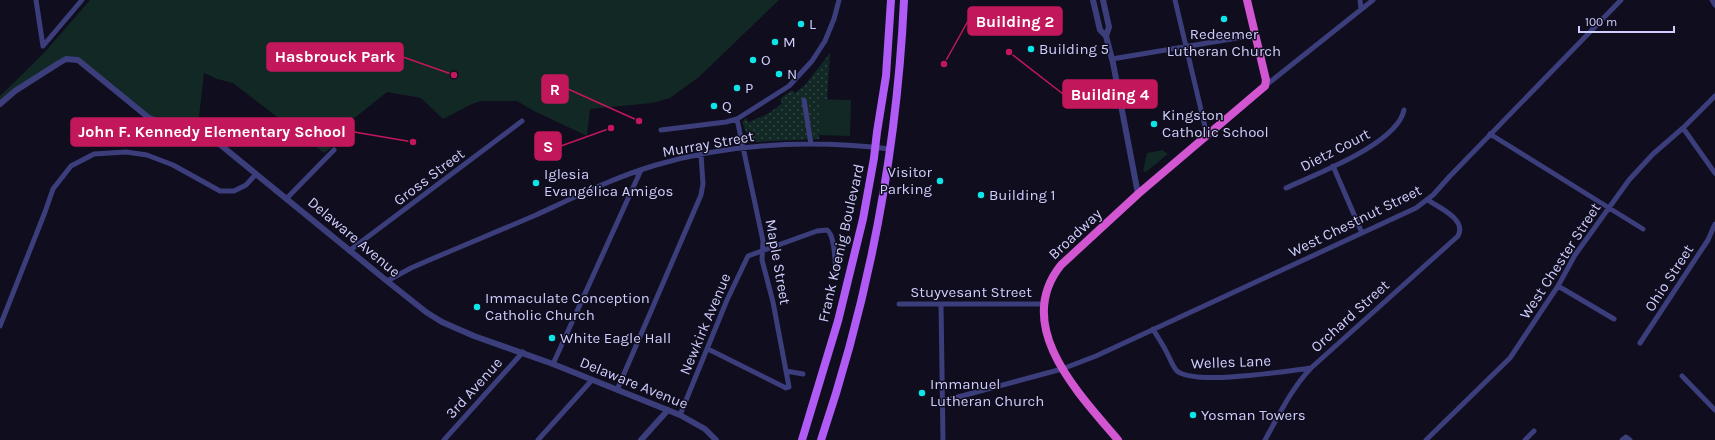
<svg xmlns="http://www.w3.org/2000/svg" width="1715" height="440" font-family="Karla,sans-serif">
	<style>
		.green { fill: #112825 }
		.garden { fill: url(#garden-dots) }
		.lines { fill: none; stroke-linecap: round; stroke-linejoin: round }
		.minor { stroke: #3b3e7b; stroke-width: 5 }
		.tertiary { stroke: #3b3e7b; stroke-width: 6 }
		.primary { stroke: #b05bf6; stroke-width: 8 }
		.trunk { stroke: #d255d1; stroke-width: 8 }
		.poi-dot { fill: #0de5e9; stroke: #0f0d1e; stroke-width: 1.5 }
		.labels { text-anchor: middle; stroke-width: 3; stroke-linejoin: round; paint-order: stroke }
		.poi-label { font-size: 15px; fill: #cfcefc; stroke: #0f0d1e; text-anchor: start }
		.street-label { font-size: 15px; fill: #cfcefc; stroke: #0f0d1e }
		.leader { fill: none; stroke: #c2185b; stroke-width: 1.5 }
		.callout-dot { fill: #c2185b; stroke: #0f0d1e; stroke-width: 1.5 }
		.callout { fill: #c2185b; stroke: #c2185b; stroke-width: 1.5 }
		.callout-label { font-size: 16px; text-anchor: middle; font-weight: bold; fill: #fff }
	</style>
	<defs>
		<pattern id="garden-dots" width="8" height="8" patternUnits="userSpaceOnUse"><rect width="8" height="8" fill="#112825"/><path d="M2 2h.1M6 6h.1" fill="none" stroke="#334646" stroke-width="1.8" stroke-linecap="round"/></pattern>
	</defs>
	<rect width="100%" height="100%" fill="#0f0d1e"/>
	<path class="green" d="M90,0H779L699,77L670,98L652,103L590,109L587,136L532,110L517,101H481L472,104L443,119L421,98L387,92L347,124L351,131L324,153L233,83L217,79L204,73L199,117L201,131L149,118L87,66L66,59L0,102V96L43,54Z
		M819,99L851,100L850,136L818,135Z
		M1163,150L1168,154L1146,172L1143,171L1147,153Z"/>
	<path class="garden" d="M830,53L827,99H819V139L750,142L742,122L746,118L748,122C760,118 773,112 782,103L780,99L792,90L795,93L805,85Z"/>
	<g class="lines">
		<path class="minor" d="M36,0L43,46
			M1175,0L1207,135
			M1360,0L1361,9
			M1712,0L1715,5
			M43,46L82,0
			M1112,59L1255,35
			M1265,86L1373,0
			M804,100L811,144
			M1683,128L1715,173
			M661,130L726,122L737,119L789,86L812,61L825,41L834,19L839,0
			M1490,134L1643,229
			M1333,166L1362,233
			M1286,188C1316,174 1397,144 1404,110
			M287,198L334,150
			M349,251L522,121
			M387,281L411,268C452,250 494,233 536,215C575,197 615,177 656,165C731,143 813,140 890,149
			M1558,286L1614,319
			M899,304H1044
			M941,304L943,440
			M0,326L45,212L53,189L71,166L94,154L126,152L147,155L173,165L220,191H234L246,185L256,174
			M1153,329C1158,338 1164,346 1168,355C1171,361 1173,367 1177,371C1196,386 1286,371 1311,368
			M1640,343L1708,240L1715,224
			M708,349L786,388L789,387L773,302L762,260L763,241L737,119
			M553,364L641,170
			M786,371L803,374
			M1682,376L1715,410
			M617,390L701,195L703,184L701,155
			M943,401L1062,369L1096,356L1416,208L1433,195L1450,176L1621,0
			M680,415L727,300L748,256L817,231L827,230C835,235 835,262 836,272
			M444,440L523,352
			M538,440L592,380
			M1265,440C1279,415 1291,389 1311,368L1458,236C1467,219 1439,208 1428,200
			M1426,440L1510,358L1558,286L1575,255L1629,180L1653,154L1683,128L1715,96
			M1525,440L1534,431
			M1622,440L1626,437L1630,440"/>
		<path class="tertiary" d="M1093,0L1100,30L1106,36
			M1103,0L1109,27L1106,36L1113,63L1138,194
			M0,104L15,91L59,63L66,59L78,60L149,118C170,127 192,126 212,138L387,281L426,312L442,322L474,336L553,364L680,415L705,429L716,440
			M641,440L668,410"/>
		<path class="primary" d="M802,440L838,321L863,219L874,158L877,132L886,76L891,0
			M821,440C869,298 897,150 904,0"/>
		<path class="trunk" d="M1118,440C1079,394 1012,326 1061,265L1138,194L1265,86L1266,80L1247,0"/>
	</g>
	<g class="poi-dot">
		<circle cx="1224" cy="19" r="4"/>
		<circle cx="801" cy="24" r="4"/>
		<circle cx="775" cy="42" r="4"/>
		<circle cx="1031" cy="49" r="4"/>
		<circle cx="753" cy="60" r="4"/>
		<circle cx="779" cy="74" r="4"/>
		<circle cx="737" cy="88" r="4"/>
		<circle cx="714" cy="106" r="4"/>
		<circle cx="1154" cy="124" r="4"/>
		<circle cx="940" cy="181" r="4"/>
		<circle cx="536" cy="183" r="4"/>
		<circle cx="981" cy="195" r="4"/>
		<circle cx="477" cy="307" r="4"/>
		<circle cx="552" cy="338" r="4"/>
		<circle cx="922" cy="393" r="4"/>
		<circle cx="1193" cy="415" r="4"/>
	</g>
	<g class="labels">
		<g class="poi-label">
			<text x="809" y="29">L</text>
			<text x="1224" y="39" text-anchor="middle">Redeemer<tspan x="1224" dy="17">Lutheran Church</tspan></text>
			<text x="783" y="47">M</text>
			<text x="1039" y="54">Building 5</text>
			<text x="761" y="65">O</text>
			<text x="787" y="79">N</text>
			<text x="745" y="93">P</text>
			<text x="722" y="111">Q</text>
			<text x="1162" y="120">Kingston<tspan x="1162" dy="17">Catholic School</tspan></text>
			<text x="932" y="177" text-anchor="end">Visitor<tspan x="932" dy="17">Parking</tspan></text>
			<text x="544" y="179">Iglesia<tspan x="544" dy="17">Evangélica Amigos</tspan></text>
			<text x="989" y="200">Building 1</text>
			<text x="485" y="303">Immaculate Conception<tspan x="485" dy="17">Catholic Church</tspan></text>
			<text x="560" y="343">White Eagle Hall</text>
			<text x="930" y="389">Immanuel<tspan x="930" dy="17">Lutheran Church</tspan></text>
			<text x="1201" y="420">Yosman Towers</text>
		</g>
		<g class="street-label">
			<text transform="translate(708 144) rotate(-10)" y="5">Murray Street</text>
			<text transform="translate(1335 150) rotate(-27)" y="5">Dietz Court</text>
			<text transform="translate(429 177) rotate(-37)" y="5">Gross Street</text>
			<text transform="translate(1355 221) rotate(-26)" y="5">West Chestnut Street</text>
			<text transform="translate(1075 234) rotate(-43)" y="5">Broadway</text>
			<text transform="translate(354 237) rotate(40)" y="5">Delaware Avenue</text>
			<text transform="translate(841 243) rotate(-77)" y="5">Frank Koenig Boulevard</text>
			<text transform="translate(1560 261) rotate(-57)" y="5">West Chester Street</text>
			<text transform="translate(778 262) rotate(80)" y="5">Maple Street</text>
			<text transform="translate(1669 278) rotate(-57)" y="5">Ohio Street</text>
			<text x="971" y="297">Stuyvesant Street</text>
			<text transform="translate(1350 316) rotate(-42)" y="5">Orchard Street</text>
			<text transform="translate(705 324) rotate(-67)" y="5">Newkirk Avenue</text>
			<text transform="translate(1231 362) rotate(-2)" y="5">Welles Lane</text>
			<text transform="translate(634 383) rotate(22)" y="5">Delaware Avenue</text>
			<text transform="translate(474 388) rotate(-48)" y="5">3rd Avenue</text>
		</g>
	</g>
	<path class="leader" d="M944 64L968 21M454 75L403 57M639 121L568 89M1009 52L1063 94M413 142L354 132M611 128L561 146"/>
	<g class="callout-dot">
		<circle cx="944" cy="64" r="4"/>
		<circle cx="454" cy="75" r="4"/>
		<circle cx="639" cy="121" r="4"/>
		<circle cx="1009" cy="52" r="4"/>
		<circle cx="413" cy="142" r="4"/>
		<circle cx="611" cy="128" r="4"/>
	</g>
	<g class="callout">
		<rect x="968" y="7" width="94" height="28" rx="4"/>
		<rect x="267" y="43" width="136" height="28" rx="4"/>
		<rect x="542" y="75" width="26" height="28" rx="4"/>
		<rect x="1063" y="80" width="94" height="28" rx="4"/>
		<rect x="71" y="118" width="283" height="28" rx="4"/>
		<rect x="535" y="132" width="26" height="28" rx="4"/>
	</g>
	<g class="callout-label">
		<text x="1015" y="27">Building 2</text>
		<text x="335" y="62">Hasbrouck Park</text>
		<text x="555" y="95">R</text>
		<text x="1110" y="100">Building 4</text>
		<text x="212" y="137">John F. Kennedy Elementary School</text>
		<text x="548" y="152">S</text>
	</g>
	<path d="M1579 26v6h95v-6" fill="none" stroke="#cfcefc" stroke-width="2"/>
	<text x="1585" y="26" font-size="12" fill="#cfcefc" stroke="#0f0d1e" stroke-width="3" paint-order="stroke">100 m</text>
</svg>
